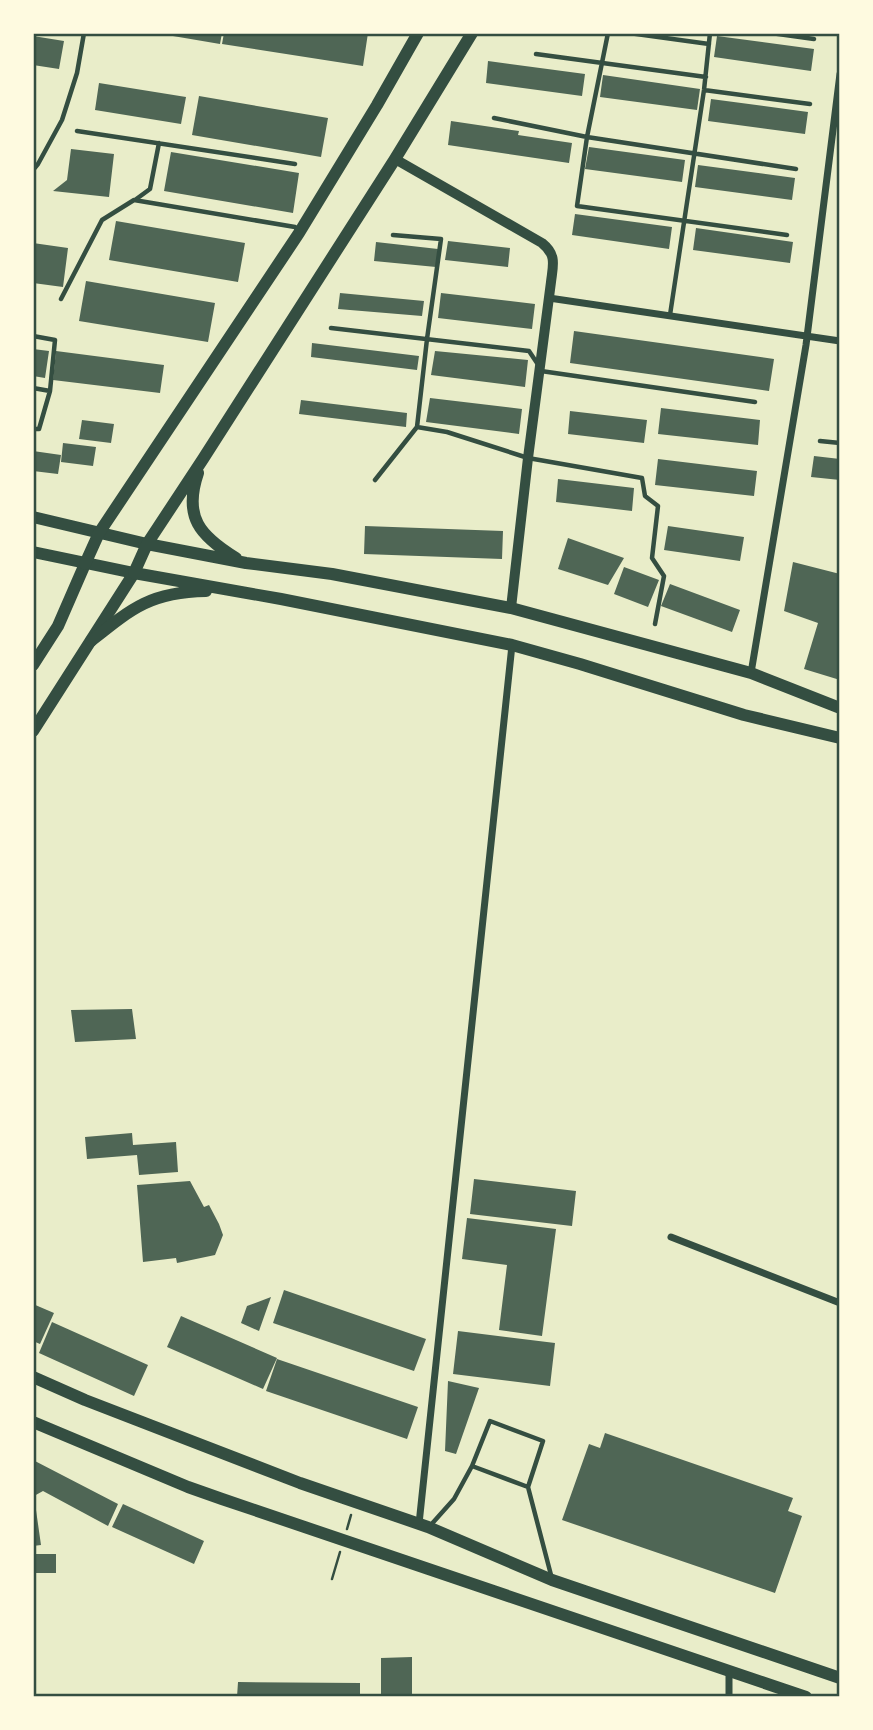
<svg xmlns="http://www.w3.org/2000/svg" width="873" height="1730" font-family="Roboto,sans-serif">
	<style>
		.building { fill: #4f6655 }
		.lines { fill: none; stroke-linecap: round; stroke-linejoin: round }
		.path { stroke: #344e41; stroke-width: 2.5 }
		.service { stroke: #344e41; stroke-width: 4.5 }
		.minor { stroke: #344e41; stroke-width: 7 }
		.tertiary { stroke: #344e41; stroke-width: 10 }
		.secondary { stroke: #344e41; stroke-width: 12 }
		.primary { stroke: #344e41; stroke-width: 12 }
		.neatline { fill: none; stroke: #344e41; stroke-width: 2.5 }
	</style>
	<rect width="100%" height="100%" fill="#e9edc9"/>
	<path class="building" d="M167,33H222L220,44L167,35Z
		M224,33H368L363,66L222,44Z
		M33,36L64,41L59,69L33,65Z
		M717,36L814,49L811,71L714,57Z
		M488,61L585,74L582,96L486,83Z
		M603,75L700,89L697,110L600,97Z
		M99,83L186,97L181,124L95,110Z
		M199,96L328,118L321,157L192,135Z
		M711,99L808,112L805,134L708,121Z
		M451,121L519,131L518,135L572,143L569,163L448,145Z
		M589,147L685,160L682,182L585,169Z
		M71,149L114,154L109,197L53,191L67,180Z
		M171,152L299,173L293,213L164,191Z
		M698,165L795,178L792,200L695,187Z
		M575,214L672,227L669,249L572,235Z
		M116,221L245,243L238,282L109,260Z
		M696,228L793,242L790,263L693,250Z
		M448,241L510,248L508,267L445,260Z
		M376,242L438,249L436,267L374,261Z
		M33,243L68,248L63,287L33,283Z
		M86,281L215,303L208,342L79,321Z
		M340,293L424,301L422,316L338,309Z
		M441,293L535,304L532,329L438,318Z
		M574,331L774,359L769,391L570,363Z
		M312,343L419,356L417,370L311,357Z
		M33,349L49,351L45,378L33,376Z
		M56,351L164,365L160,393L53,380Z
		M435,351L528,360L525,387L431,375Z
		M430,398L522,409L519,434L426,422Z
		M301,400L407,413L406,427L299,414Z
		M661,408L760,420L758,445L658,434Z
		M570,411L647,420L644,443L568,434Z
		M82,420L114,424L111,443L79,439Z
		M63,443L96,447L93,466L61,462Z
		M33,451L61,455L58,474L33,471Z
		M814,456L840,459V480L811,477Z
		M658,459L757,471L754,496L655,485Z
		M558,479L634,488L632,511L556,502Z
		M365,526L503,531L502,559L364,554Z
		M668,526L744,537L740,561L664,550Z
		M568,538L624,558L608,585L558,569Z
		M793,562L840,574V680L804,669L818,623L784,611Z
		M624,567L659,580L648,607L614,594Z
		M670,584L740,610L732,632L661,606Z
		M132,1009L136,1039L75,1042L71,1010Z
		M132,1133L133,1145L176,1142L178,1172L139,1175L137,1155L87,1159L85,1137Z
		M474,1179L576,1191L572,1226L470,1214Z
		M190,1181L204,1207L209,1205L219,1224L223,1235L215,1255L177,1263L176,1258L143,1262L137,1185Z
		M467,1218L556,1229L542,1336L499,1330L507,1265L462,1259Z
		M284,1290L426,1339L414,1371L273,1323Z
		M271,1297L259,1331L241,1323L247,1306Z
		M33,1304L54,1313L40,1344L33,1341Z
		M181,1316L277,1358L263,1389L167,1347Z
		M52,1322L148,1365L134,1396L39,1353Z
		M458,1331L555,1343L550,1386L453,1374Z
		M277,1359L418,1407L407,1439L266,1391Z
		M448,1381L479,1388L456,1454L445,1451Z
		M605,1433L793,1498L788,1511L802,1516L775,1593L562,1520L589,1444L600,1448Z
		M33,1460L118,1504L108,1526L43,1491L34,1496L41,1545L33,1546Z
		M123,1504L204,1541L194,1564L112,1527Z
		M33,1554H56V1573H33Z
		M412,1657V1697H381V1658Z
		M238,1682L360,1683V1697H237Z"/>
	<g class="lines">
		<path class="path" d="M347,1529L351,1515
			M332,1579L340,1552"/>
		<path class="service" d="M608,33L587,137L577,206L787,235
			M629,33L709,44
			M771,33L814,39
			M536,54L706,77
			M704,90L810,104
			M494,118L587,137L796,169
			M77,131L295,164
			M33,170L38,164L62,120L77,73L84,33
			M135,200L150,189L159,143
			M393,235L441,239L427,339L417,427
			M61,299L102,220L134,200L295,227L299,232
			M670,315L704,90L710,33
			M331,328L529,351L537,363
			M33,336L55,340L50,391
			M541,371L755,402
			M33,388L50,391L39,429H33
			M820,441L840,443
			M375,480L417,427L447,432L528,458L642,478L645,496L658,506L652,558L664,576L655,624
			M472,1466L490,1421L543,1441L528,1487
			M429,1527L454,1499L472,1466L528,1487L551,1575"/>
		<path class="minor" d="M549,298L840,341
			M751,673L806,345L840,74
			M671,1237L840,1303
			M419,1524L512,645
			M729,1671V1697"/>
		<path class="tertiary" d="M395,159L542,243C557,255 553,265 551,282L528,458L511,608"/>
		<path class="secondary" d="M33,517L147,544
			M33,552L134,573L33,731
			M33,665L58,626L85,564"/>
		<path class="primary" d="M472,33L395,159L203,459L147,544L134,573L281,599L512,645L580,664L744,715L840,738
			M198,473C183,517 200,536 236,558
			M147,544L246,563L332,574L511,608L751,673L840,708
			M85,564L99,533L299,233L377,105L418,33
			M91,641C132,608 151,592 206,591
			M33,1377L85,1400L300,1483L428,1527L552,1580L840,1678
			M33,1422L188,1487L222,1499L806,1697"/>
	</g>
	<rect width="873" height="1730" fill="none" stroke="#fefae0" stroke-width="70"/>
	<rect x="35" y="35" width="803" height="1660" class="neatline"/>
</svg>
